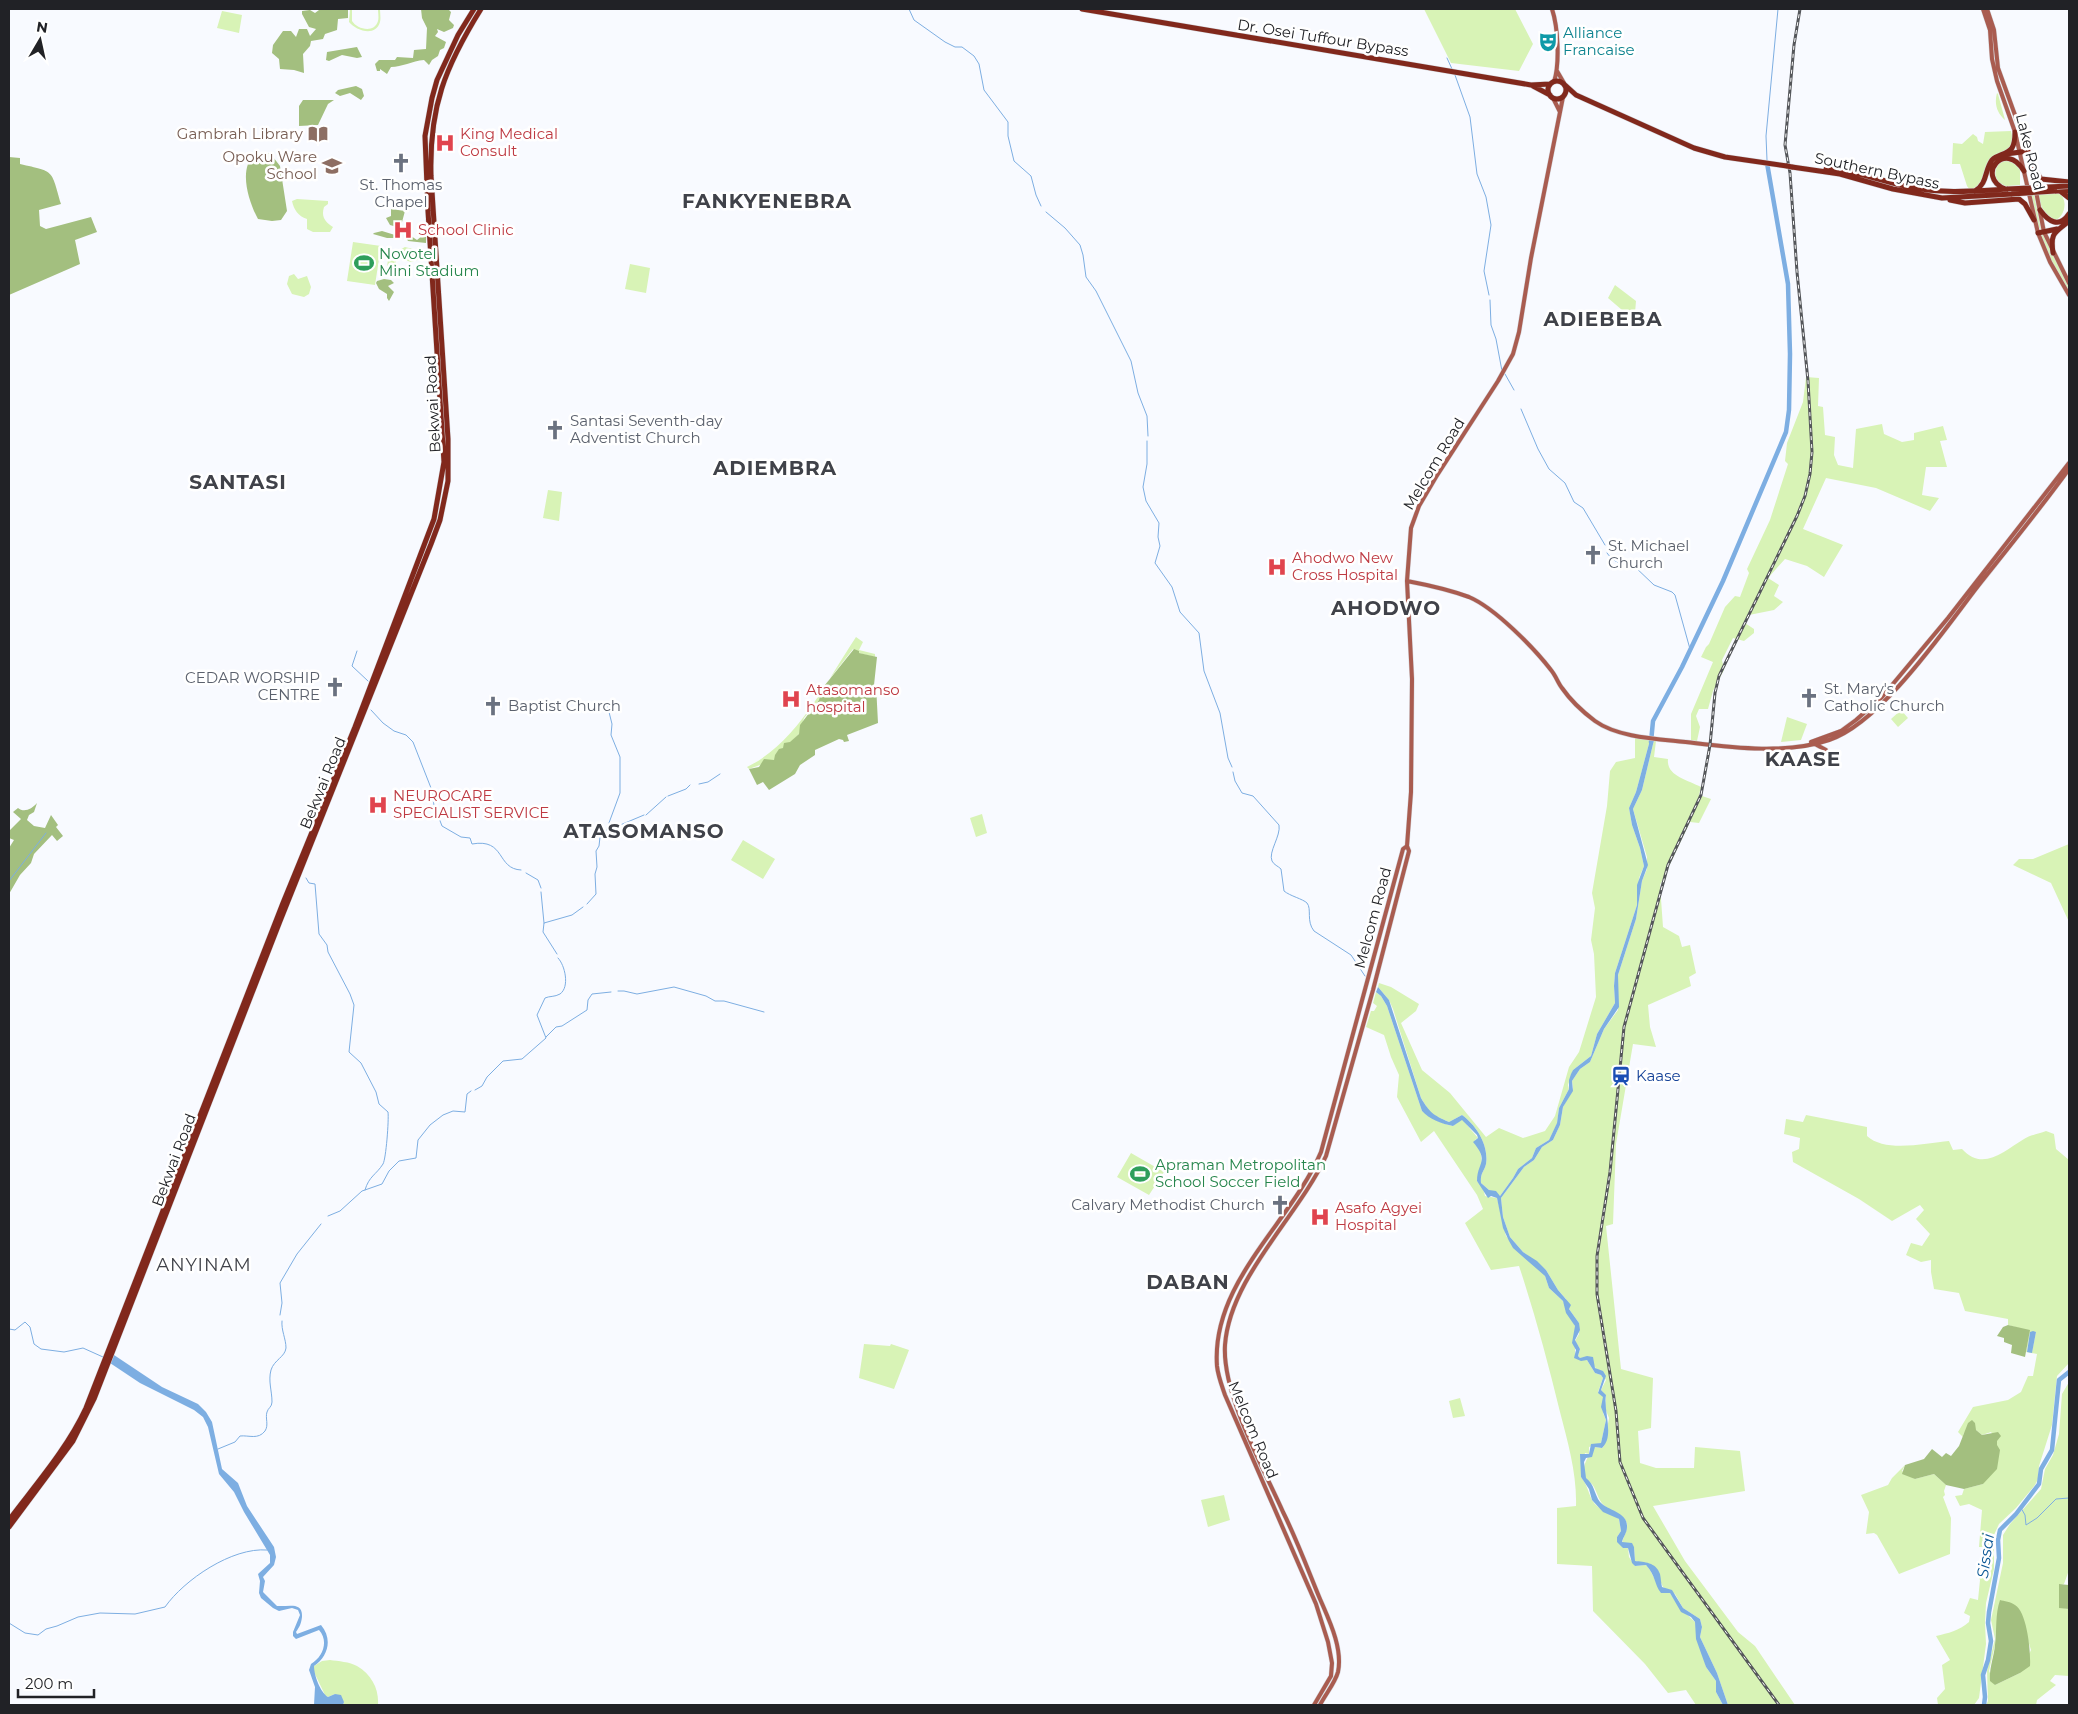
<svg xmlns="http://www.w3.org/2000/svg" width="2078" height="1714" font-family="Montserrat,sans-serif">
	<style>
		.green { fill: #d8f3b6; fill-rule: evenodd }
		.forest { fill: #a3bf7f }
		.water { fill: #7daee2 }
		.lines { fill: none; stroke-linecap: round; stroke-linejoin: round }
		.stream { stroke: #7daee2; stroke-width: 1 }
		.river { stroke: #7daee2; stroke-width: 4.5 }
		.secondary-casing { stroke: #d6d7dc; stroke-width: 5 }
		.trunk-casing { stroke: #d6d7dc; stroke-width: 6 }
		.secondary { stroke: #a95c50; stroke-width: 4 }
		.trunk { stroke: #81281c; stroke-width: 5 }
		.rail-casing { stroke: #54565a; stroke-width: 3 }
		.rail { stroke: #fff; stroke-width: 1; stroke-dasharray: 4; stroke-linecap: butt }
		.trunk-bridge-casing { stroke: #d6d7dc; stroke-width: 6; stroke-linecap: butt }
		.trunk-bridge { stroke: #81281c; stroke-width: 5 }
		.labels { text-anchor: middle; stroke-width: 5; stroke-linejoin: round; paint-order: stroke }
		.culture-label { font-size: 15px; fill: #0d838f; stroke: #fff; text-anchor: start }
		.street-label { font-size: 15px; fill: #212226; stroke: #fff }
		.education-label { font-size: 15px; fill: #785e54; stroke: #fff; text-anchor: end }
		.health-label { font-size: 15px; fill: #be3a42; stroke: #fff; text-anchor: start }
		.worship-label { font-size: 15px; fill: #5b616d; stroke: #fff; text-anchor: start }
		.leisure-label { font-size: 15px; fill: #27864d; stroke: #fff; text-anchor: start }
		.transit-label { font-size: 15px; fill: #164399; stroke: #fff; text-anchor: start }
		.water-label { font-size: 16px; font-style: italic; fill: #0d5996; stroke: #fff }
		.quarter-label { font-size: 18px; letter-spacing: 1px; fill: #404249; stroke: #fff }
		.district-label { font-size: 20px; font-weight: bold; letter-spacing: 1px; fill: #404249; stroke: #fff }
	</style>
	<rect width="100%" height="100%" fill="#f8faff"/>
	<path class="green" d="M350,9H352V21C357,29 374,34 378,21C379,18 378,12 378,9H380C380,13 381,18 380,22C376,37 356,31 349,22Z
		M1424,9H1515L1533,44L1519,71L1451,63Z
		M222,11L242,15L239,33L217,28Z
		M1997,93L1998,94L2005,120C1997,113 1994,104 1997,93Z
		M2011,131L2013,141L2008,150L1994,156L1980,185L1970,190L1967,186L1960,164H1952L1953,143L1962,144L1973,134L1977,137L1978,141L1983,144L1985,132Z
		M2001,161H2012L2020,169V185C2016,185 2012,186 2007,186C1993,185 1992,170 2001,161Z
		M2057,193C2078,200 2050,250 2038,194Z
		M2030,194H2034L2041,229L2038,227Z
		M297,199L328,201V204L324,207C321,217 325,222 333,227L330,232H313L307,229V219C298,216 294,210 292,201Z
		M2044,233L2069,287V291L2051,260L2040,234Z
		M353,242L381,246L375,285L347,281Z
		M405,247L421,251L423,255L421,259L411,262L399,258V250Z
		M388,260L396,261L394,274L386,273Z
		M630,264L650,268L646,293L625,289Z
		M294,274L298,279L307,276L311,287L309,294L304,297L292,294L287,284L289,276Z
		M1615,285L1636,301L1635,313L1629,316L1608,298Z
		M1806,377L1819,378L1818,406L1823,407L1825,435L1835,437L1834,455L1838,465L1853,468L1856,429L1882,424L1884,434L1902,442L1914,440V433L1943,426L1947,440L1940,441L1947,467H1926L1922,495L1939,498L1930,511L1876,488L1826,478L1803,529L1843,545L1824,577L1807,566L1785,559L1768,578L1779,585L1774,596L1783,602L1774,610L1749,615L1745,623L1754,629V633L1744,641L1733,638L1722,660L1724,670L1713,691L1708,709H1699L1696,716L1700,727L1697,741L1691,740V714L1713,662L1701,657L1706,647L1709,644L1725,607L1735,596L1740,597L1749,573L1747,569L1770,520L1788,464L1785,461L1787,443L1803,402Z
		M548,490L562,492L559,521L543,518Z
		M856,637L863,642L859,650L875,654V657L858,653L853,649L821,690L819,700L804,718L799,734L774,760L749,769L747,767C797,743 826,682 856,637Z
		M1901,710L1908,718L1898,727L1891,719Z
		M1787,717L1807,724L1801,740L1781,742Z
		M1635,737L1650,740L1636,792L1629,808L1632,825L1640,848L1644,866L1639,878L1637,905L1615,973L1614,986L1615,1003L1597,1034L1591,1056L1573,1070L1568,1085L1569,1089L1559,1108L1557,1124L1549,1140L1536,1148L1532,1158L1518,1169L1513,1178L1500,1196L1489,1190L1481,1183C1480,1173 1484,1172 1486,1164C1489,1145 1476,1125 1462,1115L1449,1122L1431,1114L1421,1098L1393,1009L1389,1000L1378,987L1379,983L1391,987L1419,1004L1416,1011L1401,1023L1422,1070L1450,1093L1486,1137L1499,1128L1523,1138L1545,1131L1555,1116L1569,1067L1579,1052L1596,997L1594,954L1591,940L1595,908L1592,893L1607,806L1610,771L1616,762L1635,758Z
		M1654,740L1656,741L1654,757L1668,759C1666,776 1688,780 1701,787L1699,795L1711,799L1699,823L1690,822L1660,885L1663,927L1679,936L1682,947L1690,945L1696,973L1689,977L1691,986L1648,1005L1650,1027L1656,1047L1633,1044L1616,1144L1613,1224L1606,1226L1621,1369L1653,1378L1651,1428L1638,1431L1640,1463L1656,1468H1694L1695,1447L1740,1451L1745,1491L1653,1506L1685,1561L1738,1632L1755,1646L1795,1705H1728L1717,1673L1700,1637L1702,1627L1700,1619L1683,1608L1675,1594L1663,1587L1653,1566L1635,1561L1634,1547L1622,1543C1623,1537 1628,1530 1627,1524C1624,1513 1613,1513 1606,1507C1599,1502 1598,1495 1594,1487C1592,1483 1589,1482 1586,1479C1579,1468 1589,1455 1595,1447L1602,1448L1604,1446L1609,1418L1605,1408L1606,1396L1601,1390L1606,1380L1594,1366L1592,1357L1580,1358L1578,1356L1580,1349L1575,1341L1579,1334V1323L1569,1309L1566,1299L1558,1290L1546,1270L1523,1252L1510,1237L1503,1217L1501,1198L1524,1167L1534,1160L1542,1147L1553,1140L1560,1125L1563,1107L1573,1088L1572,1081L1580,1069L1590,1062L1604,1029L1618,1010V975L1636,919L1642,881L1647,869V857L1633,809L1642,790Z
		M982,814L987,833L976,837L970,818Z
		M743,840L775,859L763,879L731,860Z
		M2069,844V922L2051,883L2013,865L2019,859H2033Z
		M1376,992L1381,996L1387,1006L1422,1111C1431,1118 1442,1124 1453,1126L1462,1119L1478,1138L1475,1140L1477,1146L1480,1148L1482,1163L1477,1181L1483,1188L1485,1196L1497,1198L1506,1236L1541,1270L1545,1276L1549,1288L1563,1301L1575,1326V1358L1587,1360L1595,1373L1601,1375L1603,1378L1598,1392L1603,1396V1413L1606,1420L1601,1443L1589,1447V1454L1585,1453L1581,1477C1587,1484 1588,1492 1592,1500C1598,1510 1609,1513 1619,1519L1621,1531L1617,1537L1623,1548H1628L1629,1557L1635,1566L1646,1565C1655,1574 1656,1592 1670,1593L1679,1607L1695,1622L1706,1667L1716,1681V1692L1723,1705H1696L1686,1690L1668,1693L1645,1664L1593,1611L1592,1566L1557,1564V1508L1576,1506C1577,1474 1568,1443 1560,1412C1548,1363 1535,1314 1519,1266L1491,1270L1465,1223L1483,1209L1477,1195L1434,1131L1421,1142L1397,1097L1399,1075L1391,1057L1384,1035L1366,1027L1371,1011H1374L1377,1006L1373,1003Z
		M1806,1115L1867,1127V1136C1885,1153 1926,1143 1949,1141L1953,1150L1962,1149C1983,1172 2004,1151 2024,1139C2030,1135 2039,1134 2046,1131L2054,1134L2056,1149L2069,1160V1363L2057,1376L2052,1425L2039,1466L2038,1479L2035,1485L2016,1508L1999,1524L1994,1535V1569L1986,1603L1985,1623L1986,1644L1979,1698L1974,1705H1938L1937,1698L1945,1689L1942,1665L1950,1660L1936,1636C1948,1633 1959,1631 1969,1622L1970,1616L1964,1613L1970,1598L1978,1600L1980,1580L1978,1575L1983,1547H1979L1982,1510L1969,1504L1960,1506L1955,1496L1962,1495L1964,1489L1983,1484L1997,1441L1991,1432L1982,1435L1976,1430L1964,1433L1963,1437L1958,1432L1973,1407L2008,1400L2021,1392L2028,1376H2033L2037,1354L2026,1352L2029,1331L2008,1325V1319L1965,1311L1959,1293L1934,1289L1931,1272V1260L1921,1262L1906,1255L1911,1243L1922,1246L1930,1234L1916,1219L1924,1210L1920,1205L1892,1221L1859,1199L1793,1162L1792,1152L1799,1149L1800,1138L1784,1134L1786,1119L1803,1122ZM2032,1332H2036L2032,1352L2027,1351L2030,1333Z
		M1131,1153L1164,1172L1149,1195L1117,1177Z
		M864,1344L890,1346L891,1344L909,1350L894,1389L859,1378Z
		M2069,1382V1570L2064,1584L2059,1585V1607L2069,1609L2068,1664L2069,1676L2055,1675L2050,1681L2056,1685L2037,1700L2036,1705H1986L1988,1701L1987,1671L1995,1639L1991,1620L2003,1563V1535L2010,1524L2041,1489L2045,1469L2053,1455L2059,1434L2062,1394ZM1996,1631L2026,1634L2031,1650L2020,1673L1995,1685L1989,1671L1995,1645Z
		M1460,1398L1465,1416L1453,1418L1449,1401Z
		M1905,1465L1902,1471L1915,1479L1934,1474L1946,1485L1944,1491L1945,1495L1943,1497L1951,1518L1950,1554L1899,1574L1877,1535L1874,1533L1866,1534L1869,1512L1861,1495L1888,1485L1892,1478Z
		M1224,1495L1230,1520L1208,1527L1201,1500Z
		M330,1660C338,1661 350,1662 357,1666C372,1675 379,1689 378,1705H343L344,1702L335,1694L328,1697L325,1695L314,1672V1666L322,1661Z"/>
	<path class="forest" d="M318,9H348V18L338,19L337,30L325,34L323,39L311,41L310,46L303,54L304,73L294,70L280,69L279,59L272,53L273,45L283,31H291L296,37L299,29H307L310,36L316,29L309,27L302,14V11L310,10L315,13L319,10Z
		M421,9H448L451,12L449,20L454,25L453,28L444,32L437,29L438,32L435,36L446,42L444,48L440,50L438,56L432,60L429,65L424,60C412,61 402,67 391,67L387,74L380,69V71H377L375,64L379,60H395L397,57L413,58L414,50L426,49L427,28L422,18Z
		M357,47L362,57L357,58L342,55L329,61L326,60L327,52Z
		M356,86L362,89L364,96L361,100L350,93L340,96L335,93L338,90Z
		M303,100H334L328,104L318,125L299,126V106Z
		M261,153H270L280,166L287,211L281,220L272,221L258,219C250,204 242,180 248,164L253,163Z
		M9,157L20,158V164C55,172 51,169 61,204L39,210L40,226L46,229L91,217L97,232L75,240L80,264L9,295Z
		M391,209L405,211L402,222L397,227L390,225L386,218L391,216Z
		M382,231L395,235L396,238H387L373,234L374,233Z
		M405,236H411L417,240L422,236L426,237V243L408,241Z
		M384,279L391,280L394,283L388,286L394,292L389,301L387,298V294L379,289L376,283L377,281Z
		M854,649L859,651V653L877,657L874,685H876L878,723L847,735L849,741L844,742L843,740L839,739L815,750V755L800,765L795,774L769,790L763,782L757,785L749,769L759,767L764,759L774,760L775,755L779,749L783,748L784,743L790,742L799,734L800,725L819,700L821,690Z
		M37,803L34,812L29,815L27,820L34,826L45,828L51,815L58,825L56,827L63,836L57,841L52,835L34,854L31,863L20,875L9,894V848L14,840L9,838V831L21,819L13,812L18,808C24,813 32,809 37,803Z
		M2008,1325L2030,1330L2025,1357L2011,1353L2012,1345L2004,1342V1338L1997,1336L2003,1327Z
		M1972,1420L1975,1423L1976,1430L1982,1435L1998,1432L2001,1436L1997,1441V1445L2000,1450L1997,1469L1983,1484L1964,1489L1946,1485L1934,1474L1915,1479L1902,1474L1905,1465L1924,1459L1932,1449L1942,1457L1946,1453L1951,1456L1959,1446L1968,1423Z
		M2059,1584L2069,1585V1609L2059,1608Z
		M2000,1600C2004,1601 2011,1602 2015,1605C2027,1612 2031,1652 2030,1666L2020,1673L1995,1685L1990,1681C1989,1668 1994,1657 1995,1645C1997,1629 1995,1615 2000,1600Z"/>
	<path class="water" d="M1650,740H1654L1642,790L1633,809L1648,865L1642,881L1636,919L1618,975L1619,1007L1604,1029L1590,1062L1580,1069L1572,1081L1573,1091L1563,1107L1560,1125L1553,1140L1542,1147L1534,1160L1524,1167L1501,1198L1503,1217L1510,1237L1523,1252L1537,1261L1546,1270L1558,1290L1571,1305L1569,1309L1579,1323L1580,1330L1575,1340L1580,1349L1578,1356L1580,1358L1587,1356L1593,1357L1595,1368L1603,1371L1606,1376L1601,1390L1606,1395C1603,1411 1615,1436 1602,1448L1595,1447L1592,1457L1586,1458L1584,1462L1586,1478C1595,1485 1594,1494 1600,1502C1608,1511 1628,1512 1627,1527C1627,1533 1623,1537 1622,1542L1632,1543L1634,1547L1635,1561C1644,1562 1656,1562 1660,1574C1661,1579 1661,1583 1662,1587L1672,1590L1683,1608L1700,1619L1702,1627L1700,1637L1717,1673L1728,1705H1723L1716,1692V1681L1706,1667L1696,1639L1695,1622L1691,1617L1681,1612L1670,1593H1661C1654,1584 1656,1576 1646,1565L1635,1566L1632,1563L1628,1548H1623L1617,1542V1537L1621,1531L1619,1519L1603,1512L1592,1500L1589,1489L1581,1477L1580,1454H1589L1591,1444L1601,1443L1606,1420L1601,1407L1603,1397L1598,1393L1603,1378L1601,1375L1595,1373L1587,1360L1581,1361L1574,1358L1576,1350L1572,1343L1575,1326L1566,1313L1563,1301L1549,1288L1545,1276L1513,1248L1509,1241L1503,1228L1497,1198L1491,1196L1488,1198L1477,1181C1477,1162 1490,1162 1473,1142L1478,1138L1477,1135L1462,1120L1453,1126C1442,1124 1429,1119 1422,1111L1387,1006L1381,996L1376,992L1378,987L1389,1000L1421,1098C1430,1113 1433,1115 1449,1122L1462,1115C1476,1125 1489,1145 1486,1164C1484,1172 1480,1173 1481,1183L1489,1190L1496,1191L1500,1196L1513,1178L1518,1169L1532,1158L1536,1148L1549,1140L1557,1123L1559,1108L1569,1089V1080L1571,1074L1573,1070L1591,1056L1597,1034L1615,1003L1614,986L1615,973L1637,905V885L1644,866L1640,848L1632,825L1629,808L1636,792Z
		M2033,1331L2036,1332L2032,1353L2027,1352L2030,1332Z
		M114,1355L162,1387L198,1404L206,1412L212,1422L222,1469L238,1483L247,1506L274,1547L276,1557L274,1565L263,1577L265,1581L263,1592L277,1606C288,1607 303,1601 302,1617C301,1624 300,1626 296,1632L297,1634L321,1625C333,1639 328,1657 314,1666C314,1675 320,1692 328,1697L335,1694L341,1695L344,1702L343,1705H314L315,1687L309,1670L311,1664C323,1657 329,1641 319,1630L296,1639L293,1636V1632L300,1615L298,1610L292,1608L279,1611L273,1608L261,1598L259,1593L260,1581L258,1574L270,1563V1555L244,1512L234,1492L219,1474L208,1427L203,1417L194,1410L140,1383L110,1363Z"/>
	<g class="lines">
		<path class="stream" d="M909,9L914,20L945,42L955,47H962L974,56L979,64L984,90L1008,122V136L1014,161L1031,176L1036,195L1041,206
			M1447,58L1452,69
			M1455,75L1470,117L1477,174L1486,197L1491,225L1484,271L1489,295
			M1767,160L1766,136L1778,9
			M1046,212L1065,228L1080,245L1083,255L1086,277L1096,291L1131,361L1138,393L1147,416L1148,436
			M1490,300L1491,325L1496,339L1502,371
			M1505,374L1514,390
			M1521,409L1538,449L1549,469L1565,483L1574,502L1583,508L1605,545
			M1147,441V464L1143,487L1146,501L1159,523L1158,537L1160,546L1155,563L1172,587L1180,612L1199,633L1204,671L1220,713L1228,758L1232,767
			M1607,553C1613,562 1622,565 1633,565L1654,585L1672,592L1675,595L1690,649
			M357,651L352,666L368,681
			M371,710L383,723L394,731L406,735L413,742L431,788L434,805L442,826L461,837L470,838L472,844C506,838 496,869 521,870
			M1233,772L1235,781L1242,793L1253,796L1279,825C1281,836 1268,852 1272,861C1274,865 1278,866 1281,869L1284,891C1290,896 1303,899 1307,903C1312,909 1306,921 1314,931L1351,955L1365,976
			M699,784L708,782L720,774
			M668,796L686,789L690,785
			M646,815L666,797
			M606,831L644,815
			M526,873L538,880L541,888
			M306,878L309,883L315,884L319,934L327,945L328,952L350,994L354,1005L349,1052L361,1063L376,1092L379,1104L388,1112C389,1120 386,1159 383,1164C376,1175 369,1176 365,1190
			M9,881L46,833
			M541,892L544,923
			M587,904L596,894L595,874L597,867L596,851L599,846L600,837L606,831L620,793V757L611,735L612,724L607,704
			M557,954L543,932L544,923L572,915L583,907
			M618,991H624L637,994L674,987L706,996L715,1001H724L764,1012
			M546,1037L556,1027L562,1026L587,1010L588,1000L592,994L611,992
			M475,1090L482,1086L487,1077L503,1061L522,1059L546,1038L537,1015L545,998C549,996 555,997 560,994C570,987 565,965 558,958
			M328,1216L340,1211L362,1191L382,1184L389,1171L399,1161L416,1158L418,1140L430,1125L443,1115L453,1111L465,1112L467,1094L471,1091
			M280,1315L282,1303L280,1283L297,1254L321,1224
			M9,1329L15,1330L25,1322L30,1327L34,1344L41,1349L64,1352L83,1348L103,1357
			M218,1449L235,1442L240,1436C249,1435 258,1440 265,1431C269,1425 265,1418 267,1412C268,1408 272,1407 272,1402C272,1391 268,1381 271,1370C274,1360 285,1357 286,1348C286,1339 281,1330 282,1321
			M2021,1508L2025,1515L2026,1525L2037,1518L2056,1499L2069,1498
			M9,1623L25,1633L38,1635L46,1629L57,1626L78,1617L100,1613L135,1614L165,1607C184,1580 232,1547 267,1550"/>
		<path class="river" d="M1651,742L1653,721L1682,667L1723,581L1786,432L1789,410L1790,354L1788,284L1767,163
			M1984,1705L1985,1697L1983,1675L1988,1660L1991,1641L1988,1623L1989,1612L1999,1558L1998,1540L2000,1530L2016,1514L2039,1484L2041,1469L2052,1450L2059,1380L2069,1372"/>
		<defs>
			<path id="secondary" d="M1552,9C1558,27 1560,63 1554,82
				M1983,9L1990,30L1992,59L1997,81L2015,132L2038,233L2050,262L2069,295
				M1987,9L1994,30L1998,68L2028,151L2044,232L2069,283
				M1557,71L1564,83
				M1553,98L1560,112
				M1407,581C1428,585 1450,590 1469,597C1495,608 1534,648 1551,670C1556,676 1558,683 1562,688C1571,701 1583,712 1595,721C1620,739 1664,739 1694,743C1735,748 1788,754 1829,740C1881,723 1944,630 1978,586C2009,547 2040,509 2069,469
				M1811,742L1841,731L1856,720L1882,697L1948,618L2069,463
				M1815,744L1826,750
				M1314,1705L1331,1676L1332,1663L1328,1642L1316,1604L1225,1395C1222,1386 1218,1376 1217,1366C1211,1282 1291,1223 1321,1152L1403,849L1407,846L1411,792L1412,679L1407,581L1411,528L1419,506L1436,477L1498,381L1513,354L1519,332L1531,258L1563,97
				M1320,1705C1325,1695 1335,1683 1338,1672C1343,1648 1329,1620 1320,1599C1308,1570 1297,1540 1283,1512C1263,1467 1222,1394 1225,1345C1230,1277 1298,1217 1326,1156L1373,990L1409,851L1407,846"/>
			<path id="trunk" d="M1082,9L1531,85L1550,84
				M1548 90a9 9 0 1 1 18 0a9 9 0 1 1-18 0Z
				M1565,85L1576,95L1694,148L1725,157L1787,166
				M1533,86L1550,95
				M2006,154L2028,151
				M2030,162L2041,179L2069,182
				M1792,167L1840,174L1893,189L1942,198L2012,194
				M1826,169C1855,170 1881,181 1909,187C1943,194 1974,191 2008,189
				M2005,189C1975,176 2005,139 2024,171
				M1975,191C1988,183 1984,171 1992,160C1998,154 2007,155 2012,148C2015,143 2015,137 2015,132
				M2055,191H2069
				M2060,191L2069,198
				M1950,200L1965,203L2019,199L2025,204L2034,220
				M2040,210C2048,221 2059,229 2069,214
				M2038,233L2057,229
				M2053,253C2050,232 2055,233 2069,221
				M9,1520C36,1484 67,1449 86,1408L283,903L355,727L434,519L444,462L428,211L425,136L432,98L437,80L458,35L474,9
				M9,1527L73,1441L94,1399L280,921L431,544L440,520L448,481V439L431,176C429,107 445,67 481,9"/>
		</defs>
		<use href="#secondary" class="secondary-casing"/>
		<use href="#trunk" class="trunk-casing"/>
		<use href="#secondary" class="secondary"/>
		<use href="#trunk" class="trunk"/>
		<defs>
			<path id="rail" d="M1779,1705L1643,1518L1620,1462L1616,1411L1597,1294V1256L1610,1172L1624,1027L1668,865L1701,795L1710,745L1715,693L1719,676L1797,516L1805,496L1810,474L1812,452L1808,381L1797,272L1790,173L1785,145L1794,45L1800,9"/>
		</defs>
		<use href="#rail" class="rail-casing"/>
		<use href="#rail" class="rail"/>
		<defs>
			<path id="trunk-bridge" d="M1787,166L1792,167
				M2008,189L2069,186
				M2012,194L2055,191"/>
		</defs>
		<use href="#trunk-bridge" class="trunk-bridge-casing"/>
		<use href="#trunk-bridge" class="trunk-bridge"/>
	</g>
	<defs>
		<symbol id="theatre-bare" viewBox="-9 -9 18 18"><path d="M-5-5.5Q0-4 5-5.5V0Q5 5 0 6Q-5 5-5 0ZM-3.3-2.5H-1v1.5H-3.3ZM1-2.5H3.3v1.5H1ZM-2.8 1Q0 5.5 2.8 1Z" fill="#0f9aa8" stroke="#fff" stroke-width="2.5" paint-order="stroke"/></symbol>
		<symbol id="library-bare" viewBox="-9 -9 18 18"><path d="M-6-4Q-3-5.5-.7-3.5V5Q-3 3-6 4ZM6-4Q3-5.5 .7-3.5V5Q3 3 6 4Z" fill="#8d6e63" stroke="#fff" stroke-width="2.5" paint-order="stroke"/></symbol>
		<symbol id="hospital-bare" viewBox="-9 -9 18 18"><path d="M-5-5h3v3.5h4V-5h3V5h-3V1.5h-4V5h-3Z" fill="#e0444e" stroke="#fff" stroke-width="2.5" paint-order="stroke"/></symbol>
		<symbol id="church-bare" viewBox="-9 -9 18 18"><path d="M-1.2-6h2.4v3.5h3.3v2.4h-3.3V6h-2.4V-.1h-3.3v-2.4h3.3Z" fill="#6b7280" stroke="#fff" stroke-width="2.5" paint-order="stroke"/></symbol>
		<symbol id="school-bare" viewBox="-9 -9 18 18"><path d="M0-5L7-2L0 1L-7-2ZM-4 1L0 2.5L4 1V4Q0 6-4 4Z" fill="#8d6e63" stroke="#fff" stroke-width="2.5" paint-order="stroke"/></symbol>
		<symbol id="stadium-bare" viewBox="-9 -9 18 18"><path d="M0-5a6.5 5 0 1 0 0 10a6.5 5 0 1 0 0-10ZM-3.5-1.8h7v3.6h-7Z" fill="#2e9e5b" stroke="#fff" stroke-width="2.5" paint-order="stroke"/></symbol>
		<symbol id="station-bare" viewBox="-9 -9 18 18"><path d="M-3-6H3Q5-6 5-4V2Q5 4 3 4L4.5 6H3L1.5 4h-3L-3 6H-4.5L-3 4Q-5 4-5 2V-4Q-5-6-3-6ZM-3.5-4v3h7v-3ZM-3.5 1v1.5H-2V1ZM2 1v1.5H3.5V1Z" fill="#1a4fb4" stroke="#fff" stroke-width="2.5" paint-order="stroke"/></symbol>
	</defs>
	<g fill-rule="evenodd">
		<use href="#theatre-bare" x="1534" y="28" width="28" height="28"/>
		<use href="#library-bare" x="304" y="120" width="28" height="28"/>
		<use href="#hospital-bare" x="431" y="129" width="28" height="28"/>
		<use href="#church-bare" x="387" y="149" width="28" height="28"/>
		<use href="#school-bare" x="318" y="152" width="28" height="28"/>
		<use href="#hospital-bare" x="389" y="216" width="28" height="28"/>
		<use href="#stadium-bare" x="350" y="249" width="28" height="28"/>
		<use href="#church-bare" x="541" y="416" width="28" height="28"/>
		<use href="#church-bare" x="1579" y="541" width="28" height="28"/>
		<use href="#hospital-bare" x="1263" y="553" width="28" height="28"/>
		<use href="#church-bare" x="321" y="673" width="28" height="28"/>
		<use href="#church-bare" x="1795" y="684" width="28" height="28"/>
		<use href="#hospital-bare" x="777" y="685" width="28" height="28"/>
		<use href="#church-bare" x="479" y="692" width="28" height="28"/>
		<use href="#hospital-bare" x="364" y="791" width="28" height="28"/>
		<use href="#station-bare" x="1607" y="1062" width="28" height="28"/>
		<use href="#stadium-bare" x="1126" y="1160" width="28" height="28"/>
		<use href="#church-bare" x="1266" y="1191" width="28" height="28"/>
		<use href="#hospital-bare" x="1306" y="1203" width="28" height="28"/>
	</g>
	<g class="labels">
		<g class="culture-label">
			<text x="1563" y="38">Alliance<tspan x="1563" dy="17">Francaise</tspan></text>
		</g>
		<g class="street-label">
			<text transform="translate(1323 38) rotate(9)" y="5">Dr. Osei Tuffour Bypass</text>
			<text transform="translate(2030 152) rotate(76)" y="5">Lake Road</text>
			<text transform="translate(1877 171) rotate(12)" y="5">Southern Bypass</text>
			<text transform="translate(433 404) rotate(-93)" y="5">Bekwai Road</text>
			<text transform="translate(1434 464) rotate(-59)" y="5">Melcom Road</text>
			<text transform="translate(323 783) rotate(-68)" y="5">Bekwai Road</text>
			<text transform="translate(1373 918) rotate(-75)" y="5">Melcom Road</text>
			<text transform="translate(174 1160) rotate(-69)" y="5">Bekwai Road</text>
			<text transform="translate(1253 1430) rotate(67)" y="5">Melcom Road</text>
		</g>
		<g class="education-label">
			<text x="303" y="139">Gambrah Library</text>
			<text x="317" y="162">Opoku Ware<tspan x="317" dy="17">School</tspan></text>
		</g>
		<g class="health-label">
			<text x="460" y="139">King Medical<tspan x="460" dy="17">Consult</tspan></text>
			<text x="418" y="235">School Clinic</text>
			<text x="1292" y="563">Ahodwo New<tspan x="1292" dy="17">Cross Hospital</tspan></text>
			<text x="806" y="695">Atasomanso<tspan x="806" dy="17">hospital</tspan></text>
			<text x="393" y="801">NEUROCARE<tspan x="393" dy="17">SPECIALIST SERVICE</tspan></text>
			<text x="1335" y="1213">Asafo Agyei<tspan x="1335" dy="17">Hospital</tspan></text>
		</g>
		<g class="worship-label">
			<text x="401" y="190" text-anchor="middle">St. Thomas<tspan x="401" dy="17">Chapel</tspan></text>
			<text x="570" y="426">Santasi Seventh-day<tspan x="570" dy="17">Adventist Church</tspan></text>
			<text x="1608" y="551">St. Michael<tspan x="1608" dy="17">Church</tspan></text>
			<text x="320" y="683" text-anchor="end">CEDAR WORSHIP<tspan x="320" dy="17">CENTRE</tspan></text>
			<text x="1824" y="694">St. Mary's<tspan x="1824" dy="17">Catholic Church</tspan></text>
			<text x="508" y="711">Baptist Church</text>
			<text x="1265" y="1210" text-anchor="end">Calvary Methodist Church</text>
		</g>
		<g class="leisure-label">
			<text x="379" y="259">Novotel<tspan x="379" dy="17">Mini Stadium</tspan></text>
			<text x="1155" y="1170">Apraman Metropolitan<tspan x="1155" dy="17">School Soccer Field</tspan></text>
		</g>
		<g class="transit-label">
			<text x="1636" y="1081">Kaase</text>
		</g>
		<g class="water-label">
			<text transform="translate(1985 1556) rotate(-82)" y="6">Sissai</text>
		</g>
		<g class="quarter-label">
			<text x="204" y="1271">ANYINAM</text>
		</g>
		<g class="district-label">
			<text x="767" y="208">FANKYENEBRA</text>
			<text x="1603" y="326">ADIEBEBA</text>
			<text x="775" y="475">ADIEMBRA</text>
			<text x="238" y="489">SANTASI</text>
			<text x="1386" y="615">AHODWO</text>
			<text x="1803" y="766">KAASE</text>
			<text x="644" y="838">ATASOMANSO</text>
			<text x="1188" y="1289">DABAN</text>
		</g>
	</g>
	<rect width="2078" height="1714" fill="none" stroke="#212226" stroke-width="20"/>
	<g transform="translate(40 40) rotate(9)" stroke="#ffffff" stroke-width="4" paint-order="stroke">
	<path d="M0-4L9 19L0 12L-9 19Z" fill="#212226"/>
	<text y="-8" font-size="14" font-weight="bold" text-anchor="middle" fill="#212226">N</text>
	</g>
	<path d="M18 1689v8h76v-8" fill="none" stroke="#212226" stroke-width="2.5"/>
	<text x="25" y="1689" font-size="15" fill="#212226" stroke="#ffffff" stroke-width="4" paint-order="stroke">200 m</text>
</svg>
